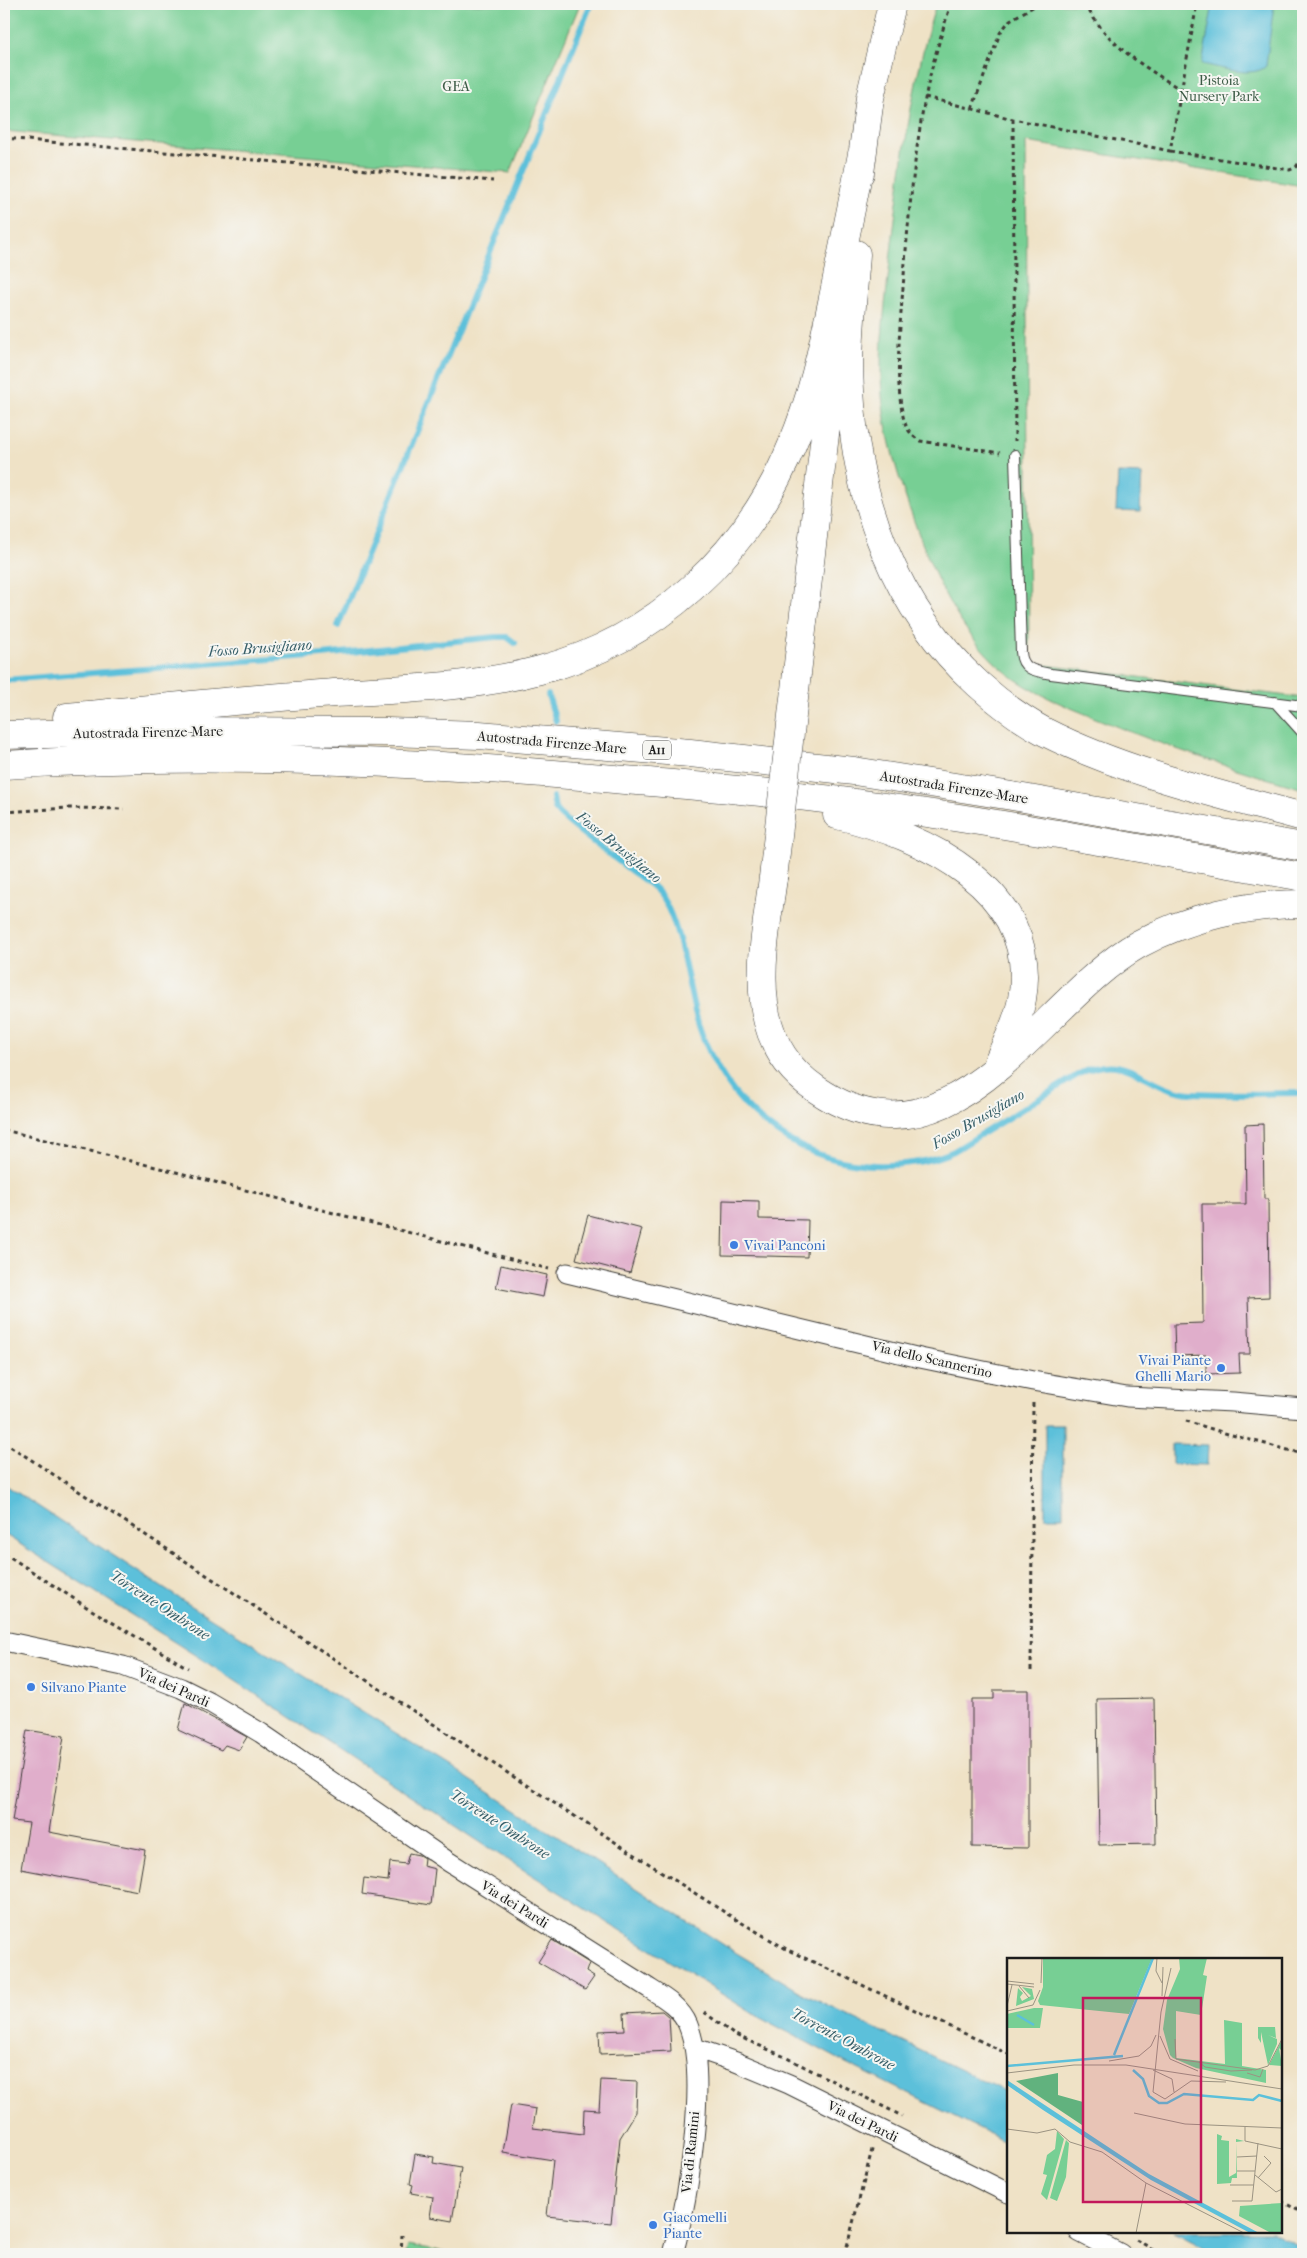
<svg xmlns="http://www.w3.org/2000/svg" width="1307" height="2258" font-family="'IM FELL French Canon',serif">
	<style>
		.green { fill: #77cf94; stroke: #4a7658 }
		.water { fill: #5cc0da; stroke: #3c6e7b }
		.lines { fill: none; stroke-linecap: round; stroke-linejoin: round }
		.stream { stroke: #5cc0da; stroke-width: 6 }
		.building { fill: #e0aecb }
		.lane-casing { stroke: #3c3a36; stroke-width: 12 }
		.street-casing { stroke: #3c3a36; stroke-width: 21 }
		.highway-casing { stroke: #3c3a36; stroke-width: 29 }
		.path { stroke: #3c3a36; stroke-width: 3; stroke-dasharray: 4 4; stroke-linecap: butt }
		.lane { stroke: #fff; stroke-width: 10 }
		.street { stroke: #fff; stroke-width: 19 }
		.highway { stroke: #fff; stroke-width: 28 }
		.highway-bridge-casing { stroke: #3c3a36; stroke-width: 29; stroke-linecap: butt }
		.highway-bridge { stroke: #fff; stroke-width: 28 }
		.shop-dot { fill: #3f7fe0; stroke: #f6f6f2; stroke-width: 2 }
		.labels { text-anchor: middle; stroke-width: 4; stroke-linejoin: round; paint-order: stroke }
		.shield { fill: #f6f6f2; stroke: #5d5d5c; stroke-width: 1 }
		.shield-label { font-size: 12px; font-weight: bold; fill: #1c1c1c }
		.park-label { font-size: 14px; fill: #3c5b46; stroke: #f6f6f2 }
		.street-label { font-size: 14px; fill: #1c1c1c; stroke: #f6f6f2 }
		.shop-label { font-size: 14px; fill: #366cbe; stroke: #f6f6f2; text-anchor: start }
		.water-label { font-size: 15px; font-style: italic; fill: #365e68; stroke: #f6f6f2 }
		.inset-river { fill: none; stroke: #5cc0da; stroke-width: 2.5 }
		.inset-road { fill: none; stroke: #9b9382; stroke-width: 1 }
		.view { fill: #c2185b; fill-opacity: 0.15; stroke: #c2185b; stroke-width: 2.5 }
		.inset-edge { fill: none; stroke: #1c1c1c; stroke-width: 2.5 }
	</style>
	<rect width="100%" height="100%" fill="#f6f6f2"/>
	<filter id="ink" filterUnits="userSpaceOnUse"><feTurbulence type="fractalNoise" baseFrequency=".02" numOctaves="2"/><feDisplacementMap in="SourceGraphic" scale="10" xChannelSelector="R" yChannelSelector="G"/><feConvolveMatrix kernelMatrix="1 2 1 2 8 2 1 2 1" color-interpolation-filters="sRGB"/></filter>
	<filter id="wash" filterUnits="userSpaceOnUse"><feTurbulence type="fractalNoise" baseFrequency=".0096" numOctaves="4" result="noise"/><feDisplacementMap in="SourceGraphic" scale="20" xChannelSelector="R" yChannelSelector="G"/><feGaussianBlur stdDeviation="1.12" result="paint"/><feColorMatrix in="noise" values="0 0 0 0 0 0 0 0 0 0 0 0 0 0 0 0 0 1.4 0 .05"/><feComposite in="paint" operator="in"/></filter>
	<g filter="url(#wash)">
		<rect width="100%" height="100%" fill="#efe2c6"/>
		<path class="green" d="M4,4H580L510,173L4,131Z
			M936,4H1303V186L1026,142L1029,663L1303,698V789C1237,770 1172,749 1108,723C1076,710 1043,698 1015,679C962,641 935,580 914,521C899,480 886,439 882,396C878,348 886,299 891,252C901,168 911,85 936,4Z
			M408,2245L448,2252V2254H406Z"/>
		<path class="water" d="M1213,4H1274L1266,66C1254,79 1218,67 1202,64Z
			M1118,473L1142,474L1140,512L1116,511Z
			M1045,1425H1063V1517H1045Z
			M1172,1444L1208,1445L1207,1465L1172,1464Z
			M4,1484L166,1590L452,1768L730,1949L804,1994L1008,2093V2143L846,2063L752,2013L492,1850L231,1678L4,1534Z
			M1174,2232H1273L1303,2248V2254H1216Z"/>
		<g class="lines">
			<path class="stream" d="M338,626L591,4
				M4,680L322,655L495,637H507L515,643
				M548,695L556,721
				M553,797L555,809L559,814C581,834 607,852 630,870C641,878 655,886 662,897C687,938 686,998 705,1042C736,1117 806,1168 888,1165C912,1164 932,1161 954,1151L1079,1074C1129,1048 1146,1090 1191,1093C1228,1095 1266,1093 1303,1093"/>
		</g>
		<g id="blocks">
			<path class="building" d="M1263,1124L1264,1199H1268L1269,1297L1248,1298L1250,1354H1239L1240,1373L1206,1374V1355L1175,1356L1174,1324L1203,1323L1202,1204H1246L1245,1125Z
				M723,1200L759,1201V1219L808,1220L807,1257L722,1255Z
				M588,1215L642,1229L630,1273L576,1259Z
				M501,1265L547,1275L543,1297L496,1288Z
				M994,1690H1028V1848L972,1847V1699H994Z
				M1154,1698L1156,1844L1099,1845L1097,1699Z
				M185,1703L247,1737L239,1750L225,1745L221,1750L178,1730Z
				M27,1730L64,1736L49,1832L145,1850L138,1891L21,1869L29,1823L12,1821Z
				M409,1853L419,1855L424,1858L423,1866L435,1869L431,1905L362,1894L364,1878L388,1881L390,1862L406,1864Z
				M552,1940L589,1963L586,1972L594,1977L585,1990L538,1962Z
				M662,2011L669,2017L671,2051L600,2054L599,2031L625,2030L624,2013Z
				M601,2080L637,2082L636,2112L620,2138L611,2223L547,2216L553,2160L503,2152L511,2105L536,2109L533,2128L583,2134L584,2109L599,2110Z
				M415,2154L434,2157L433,2163L461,2168L452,2221L430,2217L433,2197L411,2193L413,2185L410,2184Z"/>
		</g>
	</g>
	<g filter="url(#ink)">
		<use href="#blocks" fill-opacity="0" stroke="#3c3a36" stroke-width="1"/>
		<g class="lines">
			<defs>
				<path id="lane" d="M1015,455L1021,652C1022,670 1035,671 1051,674L1303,706
					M1275,702L1303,733"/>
				<path id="street" d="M567,1273L920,1358L1033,1381L1127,1397L1233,1402L1303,1408
					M4,1641L123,1666L181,1688L209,1702L261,1733L449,1862L647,1987C663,1997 681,2007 688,2025C709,2076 688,2201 673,2254
					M695,2048L736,2062L789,2084L1008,2193
					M1079,2232L1121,2254"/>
				<path id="highway" d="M860,173L870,98L892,4
					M856,254C853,299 847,345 850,390C856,501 894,608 978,684C998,702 1021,719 1045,732C1124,772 1218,794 1303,817
					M797,673L833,366
					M67,717C151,709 236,700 320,694C393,689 469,689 540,670C655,640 747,555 792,445C813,396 823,345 834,293C843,247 853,201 862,154
					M4,735L175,731L388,732L479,735L690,753L854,771L1012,796L1303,847
					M4,765C207,751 412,761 614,779C695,786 776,792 856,803C1006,823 1154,851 1303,877
					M837,815C923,835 1041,890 1022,999C1018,1021 1007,1042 998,1062
					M773,878C763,953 742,1039 816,1089C953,1183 1039,1000 1139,944C1188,917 1248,904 1303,904"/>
			</defs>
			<use href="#lane" class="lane-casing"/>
			<use href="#street" class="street-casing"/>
			<use href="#highway" class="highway-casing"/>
			<path class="path" d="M951,4C941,35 931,67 925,99C913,162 908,224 903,288C900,326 894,383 904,420C907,430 912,436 920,441L1000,453
				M1085,4C1109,47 1141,64 1181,90
				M925,97L1013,119L1170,151L1197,4
				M972,109L1000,33L1010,20L1038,4
				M1013,119L1015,441
				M4,138L493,181
				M1170,151L1290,170L1296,167L1303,157
				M4,812L69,808L124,809
				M4,1130L176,1172L549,1269
				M1186,1421L1228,1434L1303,1454
				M4,1442L523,1783L732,1917L788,1950L1008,2054
				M4,1553L85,1606L188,1668
				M1031,1671L1033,1399
				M704,2012L733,2034L783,2056L902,2116
				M1281,2201L1303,2213
				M1136,2240L1162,2254
				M401,2254L402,2235
				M845,2254L873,2146"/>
			<use href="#lane" class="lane"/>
			<use href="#street" class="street"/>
			<use href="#highway" class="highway"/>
			<defs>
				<path id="highway-bridge" d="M773,878L797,673"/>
			</defs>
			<use href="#highway-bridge" class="highway-bridge-casing"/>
			<use href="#highway-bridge" class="highway-bridge"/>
		</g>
	</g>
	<g class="shop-dot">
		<circle cx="734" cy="1245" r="5"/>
		<circle cx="1221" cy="1368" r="5"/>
		<circle cx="31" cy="1687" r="5"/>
		<circle cx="653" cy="2225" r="5"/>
	</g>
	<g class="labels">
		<rect class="shield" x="643" y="740.5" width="28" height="19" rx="4"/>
		<g class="shield-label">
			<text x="657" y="754">A11</text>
		</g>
		<g class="park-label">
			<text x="1219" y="85">Pistoia<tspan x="1219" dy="16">Nursery Park</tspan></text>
			<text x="456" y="91">GEA</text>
		</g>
		<g class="street-label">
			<text transform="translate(148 732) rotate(-1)" y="5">Autostrada Firenze-Mare</text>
			<text transform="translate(552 742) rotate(5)" y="5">Autostrada Firenze-Mare</text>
			<text transform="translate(954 787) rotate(9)" y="5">Autostrada Firenze-Mare</text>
			<text transform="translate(932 1359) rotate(13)" y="5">Via dello Scannerino</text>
			<text transform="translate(174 1687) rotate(24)" y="5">Via dei Pardi</text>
			<text transform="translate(515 1904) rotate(32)" y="5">Via dei Pardi</text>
			<text transform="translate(863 2121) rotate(26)" y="5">Via dei Pardi</text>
			<text transform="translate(690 2152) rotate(-84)" y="5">Via di Ramini</text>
		</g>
		<g class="shop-label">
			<text x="744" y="1250">Vivai Panconi</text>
			<text x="1211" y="1365" text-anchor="end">Vivai Piante<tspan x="1211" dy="16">Ghelli Mario</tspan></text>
			<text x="41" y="1692">Silvano Piante</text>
			<text x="663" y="2222">Giacomelli<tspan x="663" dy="16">Piante</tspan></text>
		</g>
		<g class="water-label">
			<text transform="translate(260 648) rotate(-4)" y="5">Fosso Brusigliano</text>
			<text transform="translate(619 847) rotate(39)" y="5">Fosso Brusigliano</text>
			<text transform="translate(978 1119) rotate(-30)" y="5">Fosso Brusigliano</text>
			<text transform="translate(160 1605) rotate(33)" y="5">Torrente Ombrone</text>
			<text transform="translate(500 1824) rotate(33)" y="5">Torrente Ombrone</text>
			<text transform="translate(843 2039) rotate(28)" y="5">Torrente Ombrone</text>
		</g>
	</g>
	<g transform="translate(1007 1958)">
		<rect width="275" height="275" fill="#efe2c6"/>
		<path d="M36,0H145L122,56L33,47L31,43L36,29ZM172,0H200L196,17L200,18L194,57L169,53V100L218,106L217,62L235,65V108L259,112V125L189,110L166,100L163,97L156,71L160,42L173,11ZM15,29L25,31L27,41L9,48L11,30L16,35L13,39L15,43L24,38ZM27,50H36L33,70H0V56ZM251,69H268L269,80L261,77L270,81V86L261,107L254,74V85L251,80ZM275,82L274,92L272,90L275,108L262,107ZM50,173L57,181L40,242L34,236L40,217L36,216L40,197L48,191ZM210,176L215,178L214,182L222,183V219L229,215V181L237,183L229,184L230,220H225L224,225L210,226ZM59,182L62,185L59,219L50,243L43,240ZM275,245V275H264L232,258L233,248Z" fill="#77cf94"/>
		<path d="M51,115V137L76,144L75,167L9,123Z" fill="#61b27e"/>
		<path d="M0,122L142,216L252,275H243L144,222L36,152L0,127Z" fill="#5cc0da"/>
		<path class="inset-river" d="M10,57L27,67M107,97L146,0M0,108L116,98M126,112L136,121L142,138L152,145H160L177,136L246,142L252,137L275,143"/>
		<path class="inset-road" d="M150,0L149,13L155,25M164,10L154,54L146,134L158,141L184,123L219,124M0,23L27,26M34,25L35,0M0,26L27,29M12,28L22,40M155,38L156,9M0,48L5,27M0,53L26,47L33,32M153,78L163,101L191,113M168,81L169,101L248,112L261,108L275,81M102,103L132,98L144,88L149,77M192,104L198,109L224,113L245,112M146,112L165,121L167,134M0,115L67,107H119L275,131M240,115L253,119L256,111M127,155L178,166L275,170M238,169V183L275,191M0,171L30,175L48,171L63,184L95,194L139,225L237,275M230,199L250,198M230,213H248M248,217L269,234L275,231M251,220L264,205L257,198M223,227H247M225,243H245L251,185M129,275L139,225"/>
		<path class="view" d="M76,40H194V244H76Z"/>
		<rect width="275" height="275" class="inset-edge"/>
	</g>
	<rect width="1307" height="2258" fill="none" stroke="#f6f6f2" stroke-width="20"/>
</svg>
